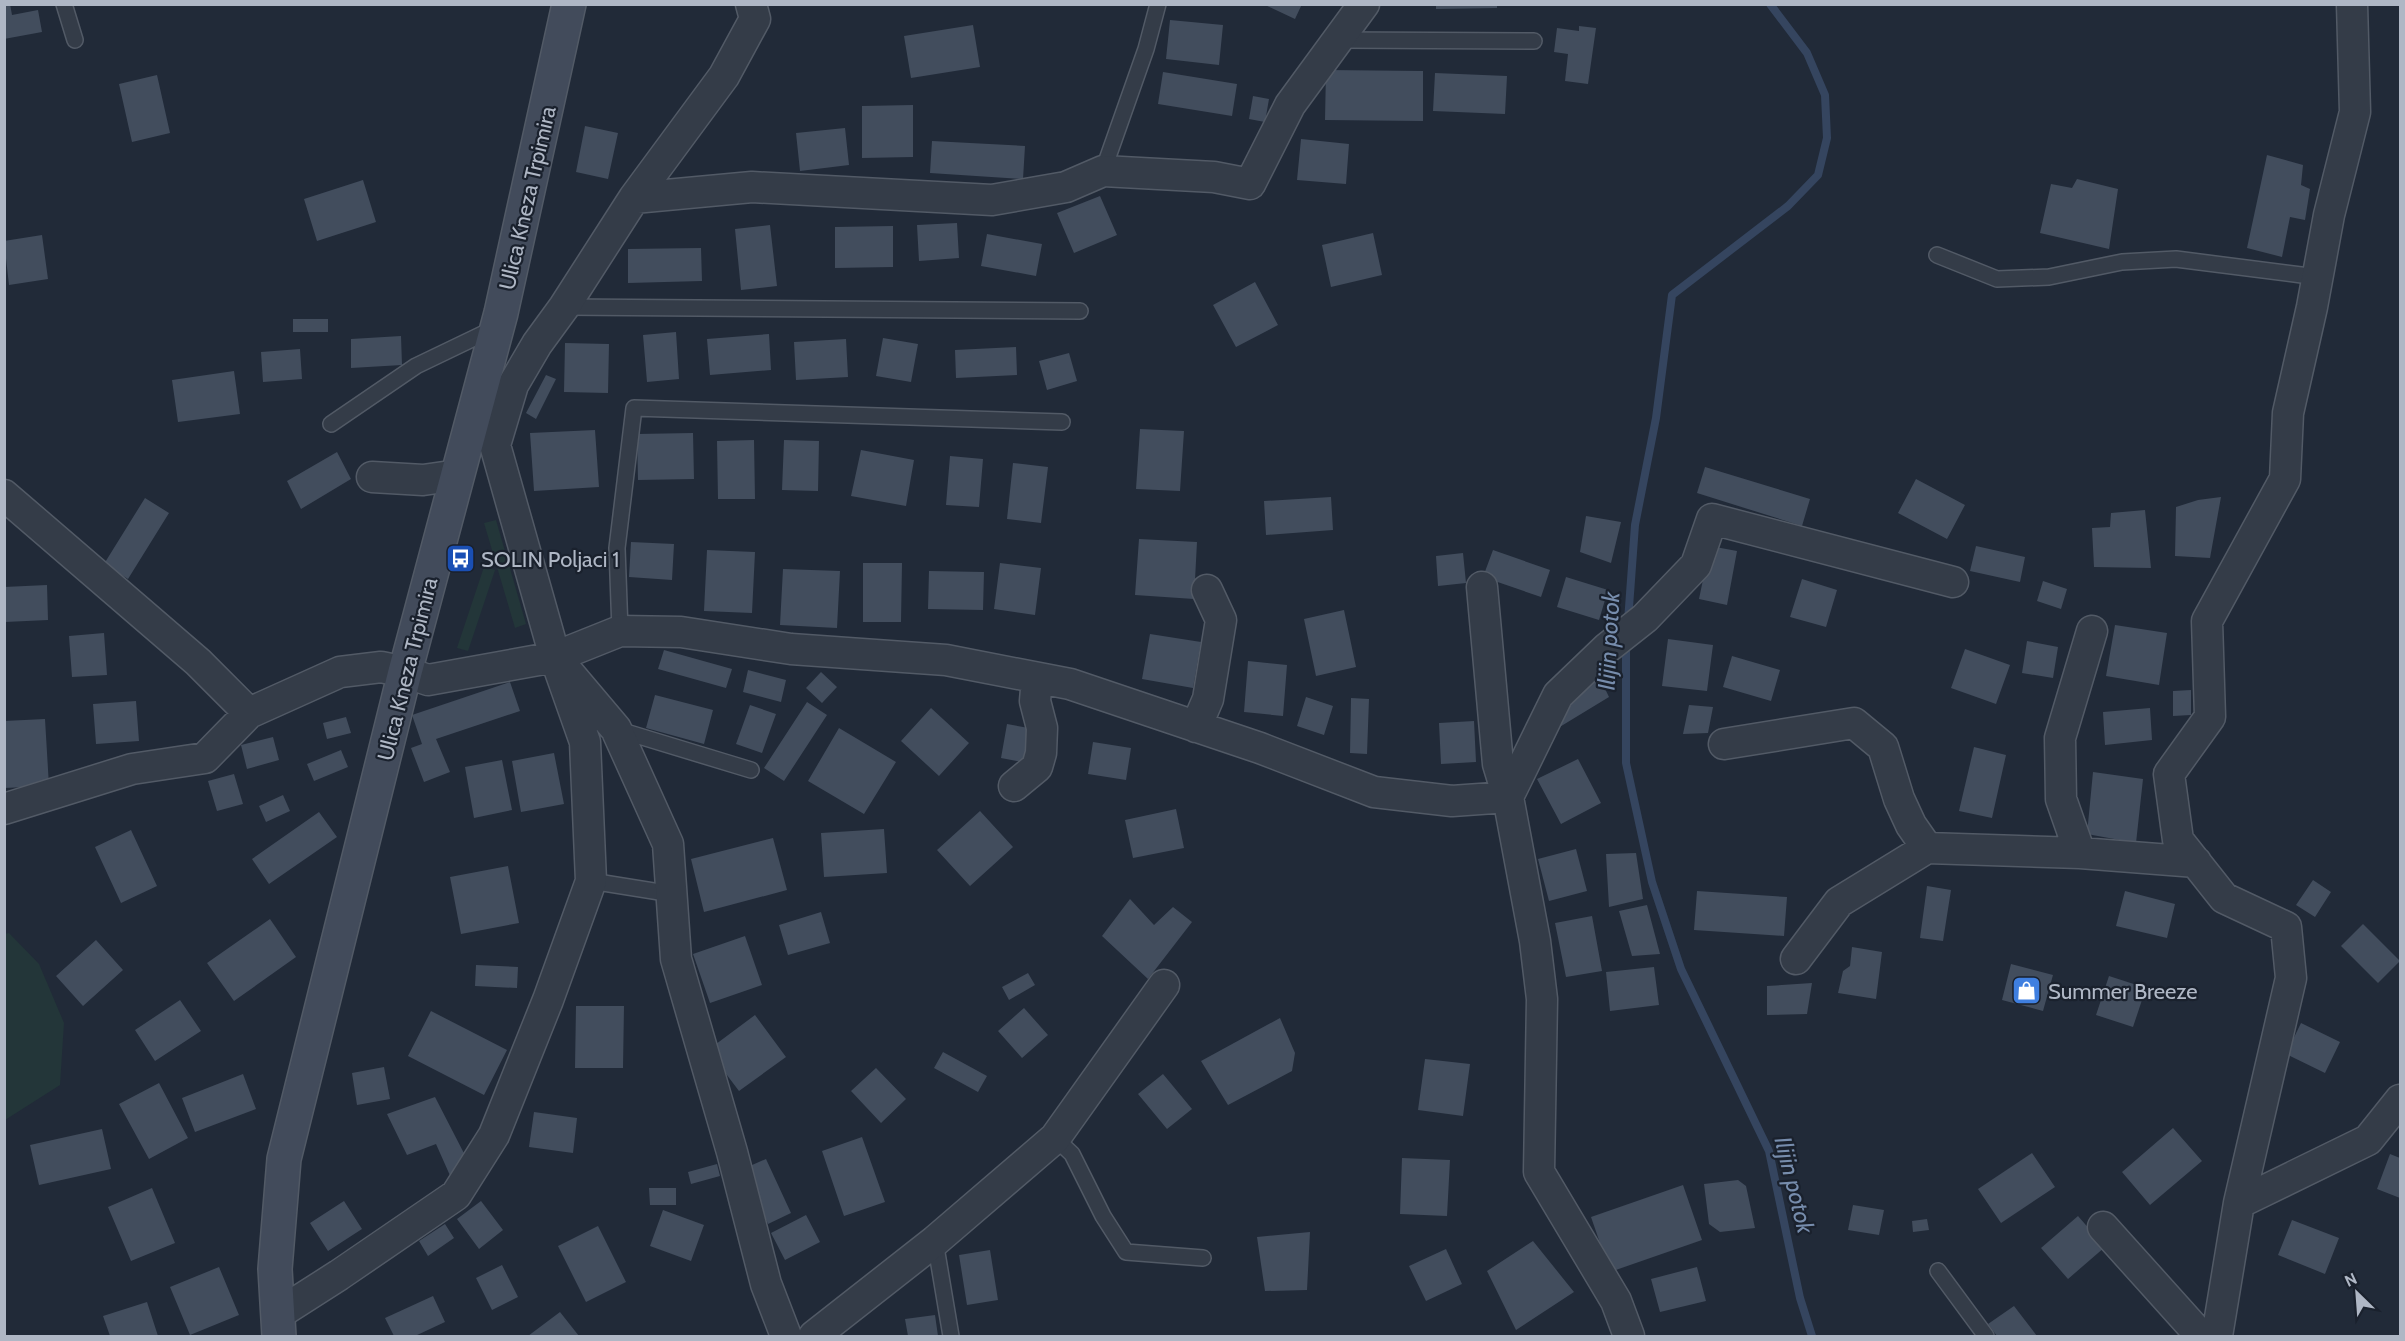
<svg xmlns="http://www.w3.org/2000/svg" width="2405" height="1341" font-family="Cabin,sans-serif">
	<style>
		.green { fill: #233639 }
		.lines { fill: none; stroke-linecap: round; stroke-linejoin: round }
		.stream { stroke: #35455f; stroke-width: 8 }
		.building { fill: #424d5d }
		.service-casing { stroke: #525a66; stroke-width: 18 }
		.minor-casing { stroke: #525a66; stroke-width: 33 }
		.secondary-casing { stroke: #525a66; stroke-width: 36 }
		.service { stroke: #343c48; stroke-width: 15 }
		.minor { stroke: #343c48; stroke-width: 30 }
		.secondary { stroke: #424b5b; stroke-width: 33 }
		.labels { text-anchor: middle; stroke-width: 4.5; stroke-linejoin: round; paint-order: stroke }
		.street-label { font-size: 22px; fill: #afb7c5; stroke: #1a212d }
		.poi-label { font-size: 22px; fill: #afb7c5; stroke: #1a212d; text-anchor: start }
		.water-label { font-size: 24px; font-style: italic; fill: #778dad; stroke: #1a212d }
	</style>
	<rect width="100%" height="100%" fill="#212a38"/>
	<path class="green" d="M496,520L526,624L515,628L484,523Z
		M484,567L495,570L468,651L457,648Z
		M9,933L39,964L64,1023L60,1085L5,1120L4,934Z"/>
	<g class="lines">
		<path class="stream" d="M1628,621L1635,525L1656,418L1672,295L1788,206L1818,175L1827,138L1825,95L1807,53L1770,4
			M1626,645V763L1652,882L1681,969L1769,1151L1800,1298L1812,1336"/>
	</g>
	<path class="building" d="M4,4H10L12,15L38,10L42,32L4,39Z
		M1263,4H1302L1295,19Z
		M1436,4H1497V8L1436,9Z
		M1170,20L1223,25L1219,65L1166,59Z
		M973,25L980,67L911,78L904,36Z
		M1579,26L1596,28L1588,84L1565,81L1568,54L1554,52L1557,28L1579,31Z
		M1326,70L1423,71V121L1325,120Z
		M1163,72L1237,84L1232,116L1158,104Z
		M1435,73L1507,76L1505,114L1433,111Z
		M157,75L170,133L132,142L119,84Z
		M1253,96L1269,99L1265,122L1249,119Z
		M913,105V157L862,158V106Z
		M585,126L618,133L608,179L576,172Z
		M845,128L849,165L800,171L796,133Z
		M1301,139L1349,144L1346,184L1297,180Z
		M932,141L1025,146L1023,179L930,173Z
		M2267,155L2303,165L2301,185L2310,189L2305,220L2290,217L2282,257L2247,248Z
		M2077,179L2118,189L2109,249L2040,233L2051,184L2072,188Z
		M363,180L376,222L317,241L304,199Z
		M1100,196L1117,235L1074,253L1057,213Z
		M957,223L959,258L919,261L917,225Z
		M770,225L777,286L741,290L735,229Z
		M893,226V267L835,268V227Z
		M1373,233L1382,275L1331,287L1322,245Z
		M987,234L1042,244L1036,276L981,266Z
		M42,235L48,279L9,285L4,241Z
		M701,248L702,281L628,283V249Z
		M1255,282L1278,325L1236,347L1213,305Z
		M293,319H328V332H293Z
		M676,332L679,379L647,382L643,335Z
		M769,334L771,370L710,375L707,339Z
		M401,336L402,365L351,368V339Z
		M883,338L918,344L911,382L876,376Z
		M846,339L848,377L796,380L794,342Z
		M565,343L609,344L608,393L564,392Z
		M1016,347L1017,375L956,378L955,350Z
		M300,349L302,379L263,382L261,352Z
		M1069,353L1077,381L1047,390L1039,361Z
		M234,371L240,414L178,422L172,380Z
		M546,375L556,379L536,419L526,413Z
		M1140,429L1184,431L1180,491L1136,489Z
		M595,430L599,487L534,491L530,433Z
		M693,433L694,479L638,480L637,434Z
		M754,440L755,499H718L717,441Z
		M784,440L819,441L818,491L782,490Z
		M861,450L914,460L906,506L851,496Z
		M337,452L351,479L301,509L287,481Z
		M950,456L983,459L979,507L946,505Z
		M1013,463L1048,467L1041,523L1007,519Z
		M1705,467L1810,499L1802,526L1697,493Z
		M1916,479L1965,505L1947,539L1898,513Z
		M1331,497L1333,530L1266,535L1264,501Z
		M2221,497L2210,558L2175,556L2176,507L2198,500Z
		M145,498L169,513L128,579L104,564Z
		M2145,510L2151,568L2094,567L2092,528L2110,527L2111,513Z
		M1586,516L1621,522L1611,563L1580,552Z
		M1139,539L1197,542L1194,599L1135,595Z
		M631,542L674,544L672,580L629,577Z
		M1710,546L1737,551L1727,605L1699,599Z
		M1976,546L2025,557L2020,582L1970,571Z
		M707,550L755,552L752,613L704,611Z
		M1493,550L1550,570L1541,597L1483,577Z
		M1463,553L1466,583L1438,586L1436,556Z
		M863,563H902L901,622H863Z
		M1000,563L1041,568L1035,615L994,609Z
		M783,569L840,571L837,628L780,625Z
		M929,571L984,572L983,610L928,609Z
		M1566,577L1608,590L1599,620L1557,607Z
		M1802,579L1837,590L1826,627L1790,617Z
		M2043,581L2067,589L2061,609L2037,601Z
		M47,585L48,620L5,622L4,587Z
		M1344,610L1356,667L1316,676L1304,619Z
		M2115,625L2167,633L2159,685L2106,676Z
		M104,633L107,675L72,677L69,636Z
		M1150,634L1201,642L1193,688L1142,679Z
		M1668,639L1713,645L1707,691L1662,686Z
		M2027,641L2058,647L2053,678L2022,673Z
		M1965,649L2010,665L1996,704L1951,688Z
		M664,650L732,669L726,688L658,669Z
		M1732,656L1780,670L1771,701L1723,687Z
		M1248,661L1287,665L1283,716L1244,712Z
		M1595,668L1609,697L1558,728L1554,718Z
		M748,670L786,680L781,702L743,692Z
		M821,672L837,687L822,703L806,688Z
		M510,682L520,711L436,739L450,772L424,782L411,748L422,744L412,715Z
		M2191,690V715L2173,716V691Z
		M655,695L713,710L704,744L646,728Z
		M1306,697L1333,706L1324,735L1297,726Z
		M1351,698L1369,699L1367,754L1350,753Z
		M136,701L139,741L96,744L93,704Z
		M807,702L827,715L784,781L764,768Z
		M750,705L776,714L762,753L736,744Z
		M1689,705L1713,707L1708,733L1683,734Z
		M931,708L969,743L939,776L901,741Z
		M2150,708L2152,740L2105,745L2103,712Z
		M346,717L351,733L327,739L323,723Z
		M45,719L49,786L4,788V721Z
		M1474,721L1476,762L1441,764L1439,723Z
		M1007,724L1040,730L1033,764L1001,758Z
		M839,728L896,762L864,814L808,781Z
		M273,737L279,760L247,769L241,745Z
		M1093,742L1131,748L1126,780L1088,774Z
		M1974,747L2006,755L1992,818L1959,811Z
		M341,750L348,767L314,781L307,764Z
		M554,753L564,804L521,812L512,761Z
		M1578,759L1601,803L1561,824L1537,779Z
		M502,760L512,810L474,818L465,767Z
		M2093,772L2143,779L2136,843L2087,834Z
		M234,774L243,804L217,811L208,781Z
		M283,795L290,811L266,822L259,806Z
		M1176,809L1184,848L1133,858L1125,820Z
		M980,811L1013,847L970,886L937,850Z
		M319,812L337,837L269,884L252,859Z
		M884,829L887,873L824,877L821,833Z
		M131,830L157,886L121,903L95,847Z
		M773,838L787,890L704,912L691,859Z
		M1576,849L1587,891L1549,901L1538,859Z
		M1636,853L1643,899L1609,907L1606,854Z
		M508,866L519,923L461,934L450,877Z
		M2313,880L2331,892L2315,917L2296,905Z
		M1927,886L1951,890L1943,941L1920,938Z
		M1697,891L1787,897L1784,936L1694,930Z
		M2125,891L2175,904L2167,938L2116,926Z
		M1130,899L1154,925L1173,907L1192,922L1148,979L1102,936Z
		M1647,905L1660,954L1632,956L1619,911Z
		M821,912L830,943L788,955L779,925Z
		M1592,916L1602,971L1566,977L1555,923Z
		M270,919L296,957L234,1001L207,963Z
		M2363,924L2400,961L2378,983L2341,946Z
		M745,936L762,985L710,1003L693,954Z
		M96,940L123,970L83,1006L56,976Z
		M1852,947L1882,952L1876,999L1838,993L1843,971L1850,966Z
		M2011,964L2053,975L2043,1011L2002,1000Z
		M476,965L518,967L517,988L475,986Z
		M1654,967L1659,1005L1610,1011L1606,972Z
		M1028,973L1035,985L1009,1000L1002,987Z
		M2109,976L2146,988L2133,1027L2096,1015Z
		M1812,983L1807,1014L1767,1015V986Z
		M180,1000L201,1031L155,1061L135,1030Z
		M576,1006H624L623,1068H575Z
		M1024,1008L1048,1035L1022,1058L998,1031Z
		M431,1011L507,1050L484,1095L408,1056Z
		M755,1015L786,1057L739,1091L708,1050Z
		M1280,1018L1295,1053L1292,1071L1228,1105L1201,1061Z
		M2301,1023L2340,1042L2325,1073L2286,1054Z
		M943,1052L987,1076L978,1092L934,1068Z
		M1425,1059L1470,1064L1463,1116L1418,1110Z
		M384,1067L390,1099L357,1105L352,1073Z
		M876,1068L906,1099L881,1123L851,1091Z
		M243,1074L256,1109L195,1132L182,1098Z
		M1163,1074L1192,1109L1167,1129L1138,1094Z
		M159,1083L188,1138L149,1159L119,1104Z
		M435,1097L469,1163L452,1180L436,1144L407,1155L387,1114Z
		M534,1112L577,1118L573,1153L529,1147Z
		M2173,1128L2202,1161L2150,1205L2122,1172Z
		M102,1129L111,1169L39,1185L30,1145Z
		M862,1137L885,1202L844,1216L822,1151Z
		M2032,1153L2055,1187L2001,1223L1978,1189Z
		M2390,1154L2400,1158V1198L2377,1189Z
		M1402,1158L1450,1160L1447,1216L1400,1214Z
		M766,1159L791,1213L768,1224L743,1169Z
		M717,1164L720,1176L691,1184L688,1172Z
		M1738,1180L1746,1186L1755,1228L1720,1232L1709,1224L1704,1184Z
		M1683,1185L1702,1240L1610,1272L1591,1217Z
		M152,1188L175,1243L131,1261L108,1207Z
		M649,1188H676V1205H650Z
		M344,1201L362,1229L328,1251L310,1223Z
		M481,1201L503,1230L479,1249L457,1219Z
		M1853,1205L1884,1210L1879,1235L1848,1230Z
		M663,1210L704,1225L691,1261L650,1246Z
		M806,1215L820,1242L785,1260L771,1233Z
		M2078,1216L2105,1247L2068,1279L2041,1248Z
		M1927,1219L1929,1230L1913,1232L1912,1221Z
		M2292,1220L2339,1238L2325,1274L2278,1255Z
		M445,1224L454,1238L428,1256L419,1241Z
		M598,1226L626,1282L586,1302L558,1246Z
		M1310,1232L1307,1290L1265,1291L1257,1237Z
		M1533,1241L1574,1292L1516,1330L1487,1271Z
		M1446,1249L1462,1284L1426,1301L1409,1266Z
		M990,1250L998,1300L967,1305L959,1255Z
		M502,1265L518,1297L492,1310L476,1278Z
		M219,1267L239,1315L190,1335L170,1287Z
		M1697,1267L1706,1301L1660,1312L1651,1279Z
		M433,1296L445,1322L415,1336H394L385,1318Z
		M147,1302L158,1336H110L103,1316Z
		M2014,1306L2037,1336H1997L1988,1324Z
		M560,1312L579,1336H528Z
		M935,1315L938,1336H908L905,1319Z"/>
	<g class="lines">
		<defs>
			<path id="service" d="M64,4L75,40
				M1339,40L1534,41
				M1103,171L1146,49L1158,4
				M1937,255L1997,279L2049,277L2122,262L2176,259L2317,277
				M564,307L1080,311
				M331,424L416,366L495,328
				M620,631L617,548L634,408L1062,422
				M616,729L751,770
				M591,881L672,894
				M1055,1138L1072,1154L1103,1216L1126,1252L1203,1258
				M935,1241L951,1336
				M1938,1271L1986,1336"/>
			<path id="minor" d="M634,198L752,187L992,200L1066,187L1103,171L1214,177L1250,184L1290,105L1364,4
				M372,477L423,480L458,475
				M4,495L198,662L249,713L340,672L381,667L405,672L428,680L555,657L620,631L681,632L791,649L946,660L1070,684L1260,748L1374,792L1452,801L1508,797
				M1482,587L1498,764L1508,797L1535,941L1542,999L1539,1172L1616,1301L1629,1336
				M2092,631L2060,738L2061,799L2080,853L2196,862
				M567,671L616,729L668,844L676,959L732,1152L766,1284L786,1336
				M1196,727L1208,699L1221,620L1207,590
				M1724,744L1854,723L1883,747L1899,799L1911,825L1927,848
				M1014,786L1037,767L1041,753L1042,728L1035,701L1037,678
				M1508,797L1558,695L1607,648L1645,618L1696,565L1712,519L1953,582
				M4,809L132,769L205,758L249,713
				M1796,959L1839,902L1927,848L2080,853
				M2239,1203L2368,1140L2400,1100
				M2103,1227L2201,1336
				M278,1314L339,1275L456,1195L494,1135L548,1000L591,881L585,742L555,657L495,445L513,385L537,344L564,307L634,198L724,76L755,19L751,4
				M814,1336L935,1241L1055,1138L1164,985
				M2217,1336L2239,1203L2291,978L2286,927L2224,898L2178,840L2169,774L2210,717L2207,621L2285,479L2288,413L2312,307L2329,215L2355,112L2352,4"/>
			<path id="secondary" d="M279,1336L275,1269L284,1159L405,672L501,313L569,4"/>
		</defs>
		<use href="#service" class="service-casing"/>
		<use href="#minor" class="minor-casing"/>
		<use href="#secondary" class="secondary-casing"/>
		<use href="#service" class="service"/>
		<use href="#minor" class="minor"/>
		<use href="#secondary" class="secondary"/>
	</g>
	<defs>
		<symbol id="bus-square" viewBox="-11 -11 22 22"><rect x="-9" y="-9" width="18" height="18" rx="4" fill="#1a4fb4" stroke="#1a212d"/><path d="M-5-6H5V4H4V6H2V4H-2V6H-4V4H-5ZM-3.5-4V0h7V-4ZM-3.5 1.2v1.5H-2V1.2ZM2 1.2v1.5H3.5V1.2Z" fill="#fff"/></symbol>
		<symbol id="shop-square" viewBox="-11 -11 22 22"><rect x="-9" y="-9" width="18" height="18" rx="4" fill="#3f7fe0" stroke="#1a212d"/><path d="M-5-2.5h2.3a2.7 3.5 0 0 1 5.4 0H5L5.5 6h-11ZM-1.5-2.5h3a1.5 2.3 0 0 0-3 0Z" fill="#fff"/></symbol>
	</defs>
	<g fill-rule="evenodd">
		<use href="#bus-square" x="444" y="542" width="33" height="33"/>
		<use href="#shop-square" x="2010" y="974" width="33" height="33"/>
	</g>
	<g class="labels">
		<g class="street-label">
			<text transform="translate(527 198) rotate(-77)" y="8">Ulica Kneza Trpimira</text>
			<text transform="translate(407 669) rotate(-76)" y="8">Ulica Kneza Trpimira</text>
		</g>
		<g class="poi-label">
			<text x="481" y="567">SOLIN Poljaci 1</text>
			<text x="2048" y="999">Summer Breeze</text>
		</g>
		<g class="water-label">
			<text transform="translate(1609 641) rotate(-87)" y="8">Ilijin potok</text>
			<text transform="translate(1794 1185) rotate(76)" y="8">Ilijin potok</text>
		</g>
	</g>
	<rect width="2405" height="1341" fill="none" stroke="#afb7c5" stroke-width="12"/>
	<g transform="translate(2357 1293) rotate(335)" stroke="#1a212d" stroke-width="4.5" paint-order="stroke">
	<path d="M0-4.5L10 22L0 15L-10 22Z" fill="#afb7c5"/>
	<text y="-9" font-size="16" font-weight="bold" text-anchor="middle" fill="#afb7c5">N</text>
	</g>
</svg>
